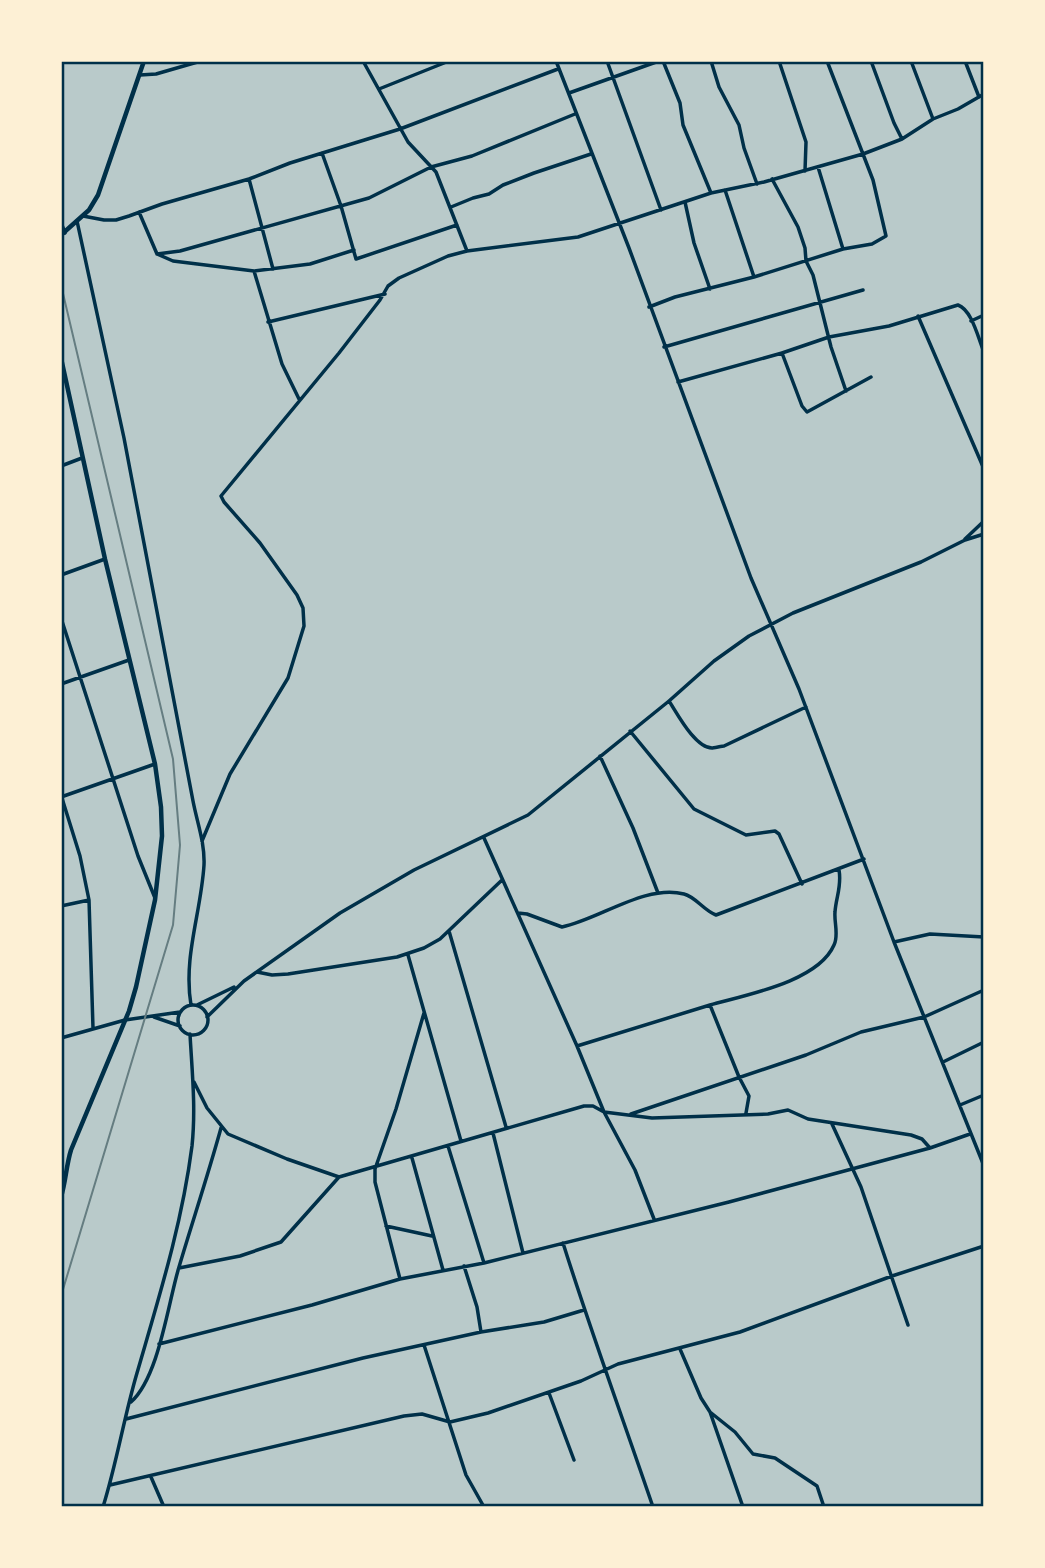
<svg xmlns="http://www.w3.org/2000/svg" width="1045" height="1568" font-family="Barlow,sans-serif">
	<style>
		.green { fill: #b9caca }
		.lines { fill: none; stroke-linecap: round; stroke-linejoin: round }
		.minor { stroke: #003049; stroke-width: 3.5 }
		.tertiary { stroke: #003049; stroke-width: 4.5 }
		.rail { stroke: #657d81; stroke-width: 2 }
		.neatline { fill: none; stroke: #003049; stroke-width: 2.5 }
	</style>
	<rect width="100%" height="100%" fill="#fdf0d5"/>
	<path class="green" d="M61,61H984V1507H61Z"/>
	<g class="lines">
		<path class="minor" d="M363,61L408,142L436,172L467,251
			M556,61L629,248L751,578L799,689L894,942L984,1166
			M607,61L661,210
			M663,61L680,103L683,125L711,193
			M711,61L719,87L739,125L744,148L757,184
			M779,61L806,142L805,171
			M871,61L894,123L902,139
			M911,61L933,119
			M965,61L979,97
			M140,75L156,74L201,61
			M379,89L449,61
			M569,93L659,61
			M322,153L341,206L356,259L457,225
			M818,167L843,249
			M249,179L273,269
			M772,179L798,227L805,248L806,261L813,275L831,347L846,391
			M725,190L754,277
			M685,202L694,243L710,289
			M451,207L473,198L489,194L503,185L534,173L591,154
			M139,212L157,254L173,261L254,271L310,264L354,250
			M83,216L104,220H116L129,216L162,204L249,179L290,163L400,129L558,69
			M77,221L124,438L193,801C197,822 205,843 204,865C201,913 183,957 191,1005
			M61,222L65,233
			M157,254L180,251L369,198L431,167L472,156L575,114
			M254,271L282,364L299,399
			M649,307L675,297L754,277L843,249L872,244L886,236L873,180L827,61
			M918,316L984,469
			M971,321L984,315
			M268,322L385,294
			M664,347L863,290
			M782,353L802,406L807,412L871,377
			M678,382L782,353L829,337L889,326L958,305C972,310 978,338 984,352
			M61,466L82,458
			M965,539L984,521
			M61,575L105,559
			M61,618L138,856L155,898
			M61,684L129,660
			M669,701C677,713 695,748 712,748C713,748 723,746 724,746L806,707
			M630,731L694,809L746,835L775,831L779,834L802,884
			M600,756L633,828L658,893
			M61,795L80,856L89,900L93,1028
			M61,797L155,764
			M484,838L577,1046L604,1112L635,1170L654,1219
			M202,841L230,774L288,678L304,626L303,608L297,595L260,543L224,502L221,496L339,353L380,300L388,286L399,278L448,256L467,251L578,237L711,193L764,182L863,154L902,139L933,119L958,109L984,94
			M61,906L89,900
			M518,913L527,914L562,927C600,919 645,884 684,894C696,897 703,910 716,915L864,859
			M449,931L506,1127
			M894,942L930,934L984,937
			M408,955L461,1141
			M257,972L272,975L288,974L397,957L424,948L440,939L502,880
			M197,1005L234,987
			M710,1005C745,995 818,982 834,945C839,935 834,923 835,912C836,897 842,886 839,870
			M178 1020a15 15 0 1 1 30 0a15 15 0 1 1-30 0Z
			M154,1017L180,1026
			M207,1017L244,981L340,913L414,870L528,815L669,701L714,661L749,636L793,613L921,562L965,540L984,534
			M61,1038L125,1020L180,1012
			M577,1046L710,1005L739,1077L749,1096L746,1113
			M943,1062L984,1042
			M194,1082L207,1108L228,1134L287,1159L339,1177L584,1106H593L604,1112L652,1118L768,1114L788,1110L808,1119L911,1135L922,1139L930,1148
			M960,1105L984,1095
			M631,1114L806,1055L861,1032L924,1017L984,990
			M832,1124L861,1187L908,1325
			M493,1133L523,1253
			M448,1146L484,1263
			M412,1158L443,1270
			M386,1226L432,1236
			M563,1243C591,1332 623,1419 653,1507
			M464,1266L477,1307L481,1332
			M179,1268L240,1256L281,1242L339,1177
			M400,1279L375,1182V1169L396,1109L424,1013
			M159,1344L312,1305L400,1279L484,1263L729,1202L930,1148L970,1134
			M424,1345L466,1475L484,1507
			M680,1349L701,1398L710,1412L743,1507
			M549,1393L574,1460
			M131,1402C159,1377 168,1303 179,1267C193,1220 208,1175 221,1128
			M710,1412L735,1432L753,1454L775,1458L817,1486L824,1507
			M126,1419L363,1358L481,1332L544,1322L584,1310
			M151,1477L164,1507
			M110,1485L404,1416L422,1414L450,1422L488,1413L581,1381L618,1364L740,1332L892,1276L984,1246
			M103,1507C117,1462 124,1417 137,1373C159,1297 182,1224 192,1146C196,1108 192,1071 190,1034"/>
		<path class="tertiary" d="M61,235L89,210L98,195L144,61
			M61,358L105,559L155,764L161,807L162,836L155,900L136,987L129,1011L71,1150C66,1166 66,1181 61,1197"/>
		<path class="rail" d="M61,285L173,759L180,845L173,925L61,1296"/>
	</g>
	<rect width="1045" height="1568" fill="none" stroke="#fdf0d5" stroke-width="126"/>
	<rect x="63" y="63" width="919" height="1442" class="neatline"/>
</svg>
